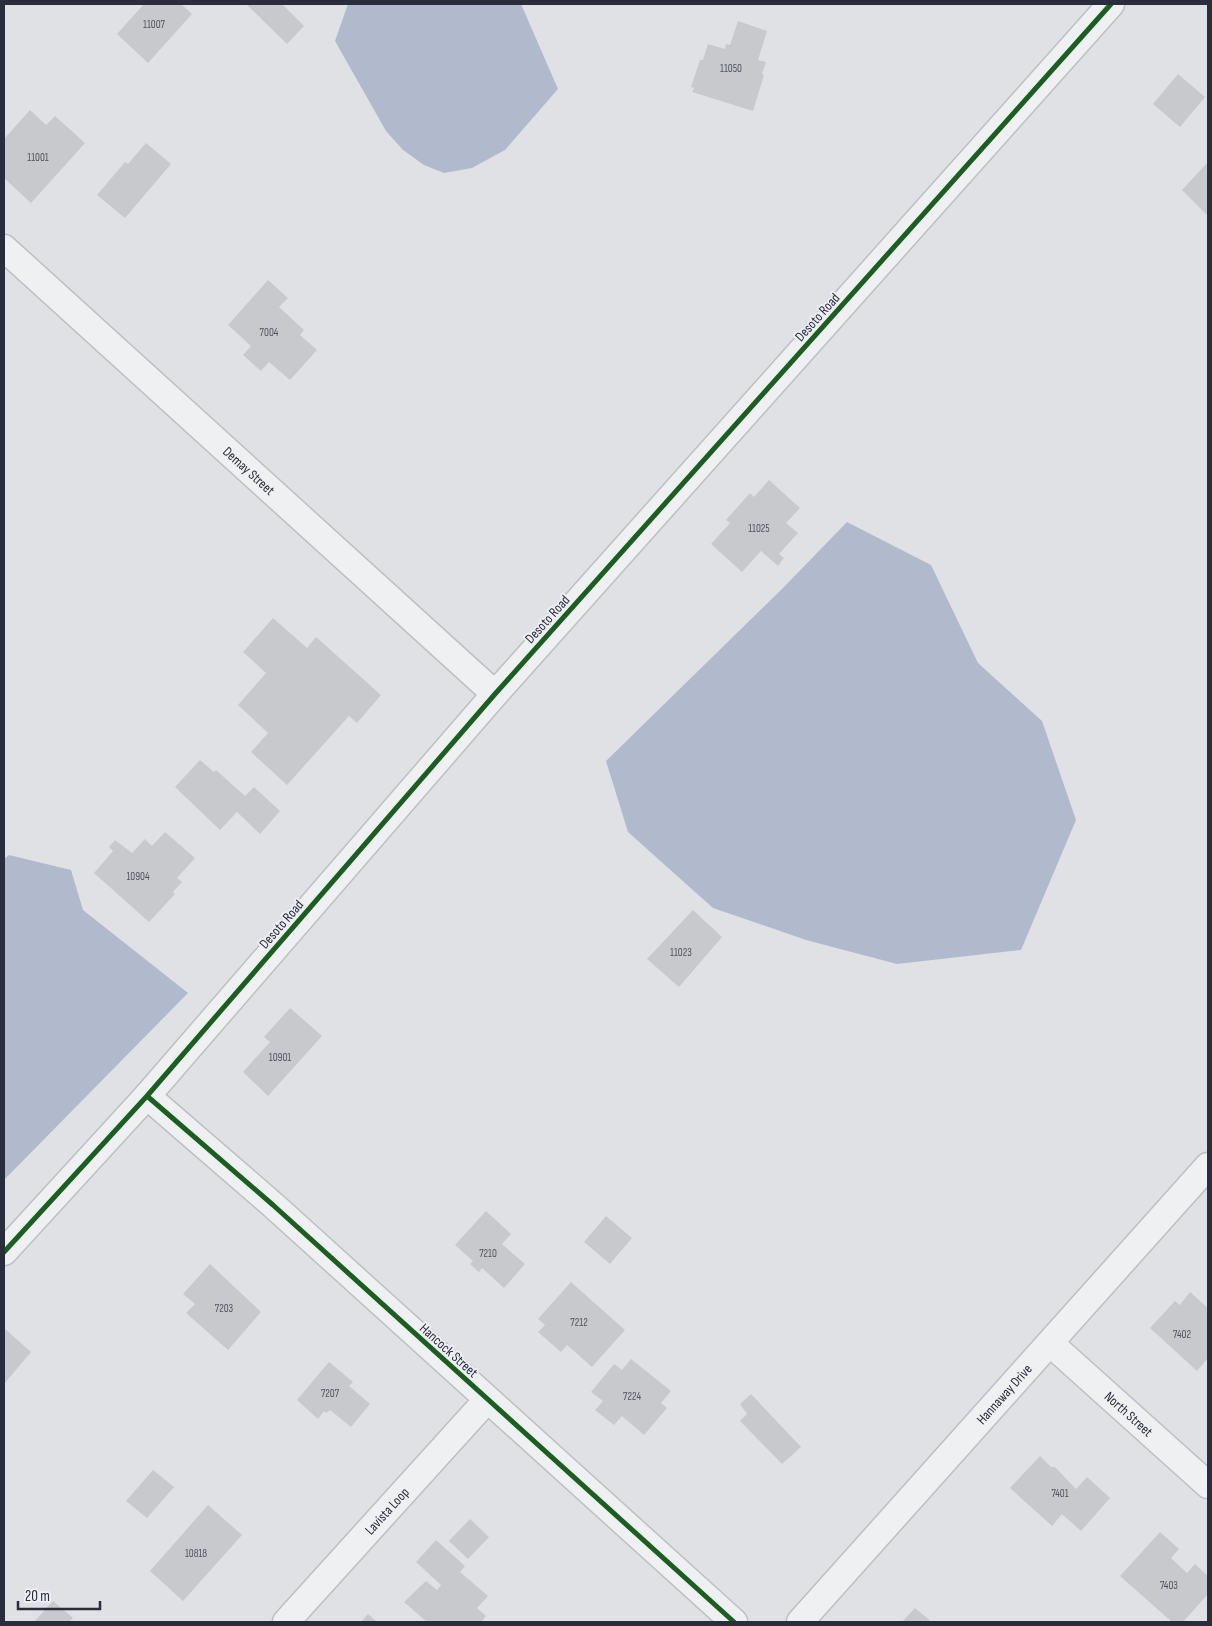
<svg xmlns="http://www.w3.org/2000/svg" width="1212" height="1626" font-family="'Sofia Sans Condensed',sans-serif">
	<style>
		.water { fill: #b1bacd }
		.building { fill: #c8c9cd }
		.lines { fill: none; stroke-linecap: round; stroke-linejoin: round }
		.minor-casing { stroke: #bebfc2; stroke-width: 29 }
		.minor { stroke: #eff0f2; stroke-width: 26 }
		.cycleway-casing { stroke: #eeeff4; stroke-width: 8 }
		.cycleway { stroke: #1b5e20; stroke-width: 5 }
		.labels { text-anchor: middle; stroke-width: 4; stroke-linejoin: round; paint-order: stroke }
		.number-label { font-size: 11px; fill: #525561 }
		.street-label { font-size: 14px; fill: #292d3c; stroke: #eeeff4 }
	</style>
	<rect width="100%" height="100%" fill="#e0e1e4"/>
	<path class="water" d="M348,4H521L558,89L505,150L472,168L444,173L424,165L403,150L386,131L335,41Z
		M847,522L931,565L978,663L1042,721L1076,820L1021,950L897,964L806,940L713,908L628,832L606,761L782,589Z
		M9,855L71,870L83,910L188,993L4,1180V859Z"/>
	<path class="building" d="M144,4H181L192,14L148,63L117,34Z
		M246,4H282L304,26L287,44Z
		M738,21L767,31L758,60L766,62L762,74L764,75L753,111L692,92L694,88L691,87L700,60H703L708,44L725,49L726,44L730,45Z
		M1178,74L1205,97L1180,127L1153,104Z
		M30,110L46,125L55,116L85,143L31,203L4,178V139Z
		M146,143L171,164L125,218L97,195L125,162L128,164Z
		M1208,162V216L1182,190Z
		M268,280L288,298L279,307L304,330L300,335L317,350L290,380L269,362L261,371L243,355L251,346L228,325Z
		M769,480L800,508L786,523L798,533L779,554L784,558L778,566L761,551L742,572L711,544L730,523L726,520L750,493L754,497Z
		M273,618L307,648L316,637L381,695L357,723L349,716L287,785L251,752L268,733L238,705L266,673L243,652Z
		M200,760L214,772L216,770L245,796L254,787L280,811L260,834L237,812L220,830L175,787Z
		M165,832L195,858L177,878L182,882L173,892L175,894L149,922L94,873L113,851L109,847L115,840L132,853L145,839L152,846Z
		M693,910L722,937L679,987L647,959Z
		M290,1008L322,1036L268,1096L243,1072L270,1042L264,1037Z
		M486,1211L511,1234L502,1244L525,1264L504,1288L482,1268L479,1272L470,1264L473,1261L455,1245Z
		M606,1216L632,1238L610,1264L584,1242Z
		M210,1264L261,1312L228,1350L186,1313L195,1304L183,1294Z
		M571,1282L625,1330L592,1367L567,1345L561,1352L538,1332L545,1325L538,1319Z
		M1190,1292L1208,1308V1358L1197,1371L1150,1328L1175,1301L1180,1305Z
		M4,1328L31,1352L4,1384Z
		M631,1359L671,1391L661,1403L667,1408L644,1435L622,1416L614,1425L595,1410L603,1401L591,1392L614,1364L622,1370Z
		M329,1362L353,1382L349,1386L370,1404L351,1427L330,1410L326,1413L324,1411L318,1419L297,1400Z
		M751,1394L801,1447L782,1464L740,1421L747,1414L740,1404Z
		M1040,1456L1051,1467H1055L1076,1489L1087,1477L1110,1498L1081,1531L1062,1514L1052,1526L1010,1488Z
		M153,1470L174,1487L147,1518L126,1501Z
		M208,1505L242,1535L183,1601L150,1571Z
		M470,1519L489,1537L468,1559L449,1541Z
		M1160,1532L1179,1549L1171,1558L1187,1573L1195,1564L1208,1576V1594L1183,1622H1172L1120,1576Z
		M436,1540L465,1566L460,1572L488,1596L477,1608L486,1616L481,1622H427L404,1602L426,1581L437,1590L441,1585L416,1562Z
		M53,1601L73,1618L69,1622H34Z
		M915,1608L932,1622H902Z
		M368,1614L377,1622H361Z"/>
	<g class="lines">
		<defs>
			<g id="minor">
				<path id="s1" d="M4,248L495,694"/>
				<path d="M147,1096L273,1205L734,1622"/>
				<path d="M4,1252L147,1096L495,694L1111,4"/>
				<path id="s2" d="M1050,1343L1208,1485"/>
				<path id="s3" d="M286,1622L487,1400"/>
				<path id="s4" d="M800,1622L1208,1166"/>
			</g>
		</defs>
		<use href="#minor" class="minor-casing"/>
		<use href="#minor" class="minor"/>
		<defs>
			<path id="cycleway" d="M147,1096L273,1205L734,1622
				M4,1252L147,1096L495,694L1111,4"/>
		</defs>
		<use href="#cycleway" class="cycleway-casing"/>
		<use href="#cycleway" class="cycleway"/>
	</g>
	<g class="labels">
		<g class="number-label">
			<text x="154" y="28">11007</text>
			<text x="731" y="72">11050</text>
			<text x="38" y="161">11001</text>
			<text x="269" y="336">7004</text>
			<text x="759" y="532">11025</text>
			<text x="138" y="880">10904</text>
			<text x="681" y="956">11023</text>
			<text x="280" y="1061">10901</text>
			<text x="488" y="1257">7210</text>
			<text x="224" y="1312">7203</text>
			<text x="579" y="1326">7212</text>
			<text x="1182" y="1338">7402</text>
			<text x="330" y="1397">7207</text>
			<text x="632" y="1400">7224</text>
			<text x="1060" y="1497">7401</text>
			<text x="196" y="1557">10818</text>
			<text x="1169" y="1589">7403</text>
		</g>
		<g class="street-label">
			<text transform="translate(817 317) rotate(-48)" y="5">Desoto Road</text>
			<text dy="5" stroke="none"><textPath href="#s1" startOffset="331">Demay Street</textPath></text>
			<text transform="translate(547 619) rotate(-48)" y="5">Desoto Road</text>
			<text transform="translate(281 924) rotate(-49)" y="5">Desoto Road</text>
			<text transform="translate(449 1350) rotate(42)" y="5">Hancock Street</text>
			<text dy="5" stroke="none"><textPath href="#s4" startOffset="306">Hannaway Drive</textPath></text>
			<text dy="5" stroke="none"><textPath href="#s2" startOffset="106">North Street</textPath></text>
			<text dy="5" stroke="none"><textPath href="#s3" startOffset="150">Lavista Loop</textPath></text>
		</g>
	</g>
	<rect width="1212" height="1626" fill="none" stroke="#292d3c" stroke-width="10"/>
	<path d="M18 1601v8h82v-8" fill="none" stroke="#292d3c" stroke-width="2.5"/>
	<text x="25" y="1601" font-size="15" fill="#292d3c" stroke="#eeeff4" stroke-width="4" paint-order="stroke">20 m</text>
</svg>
